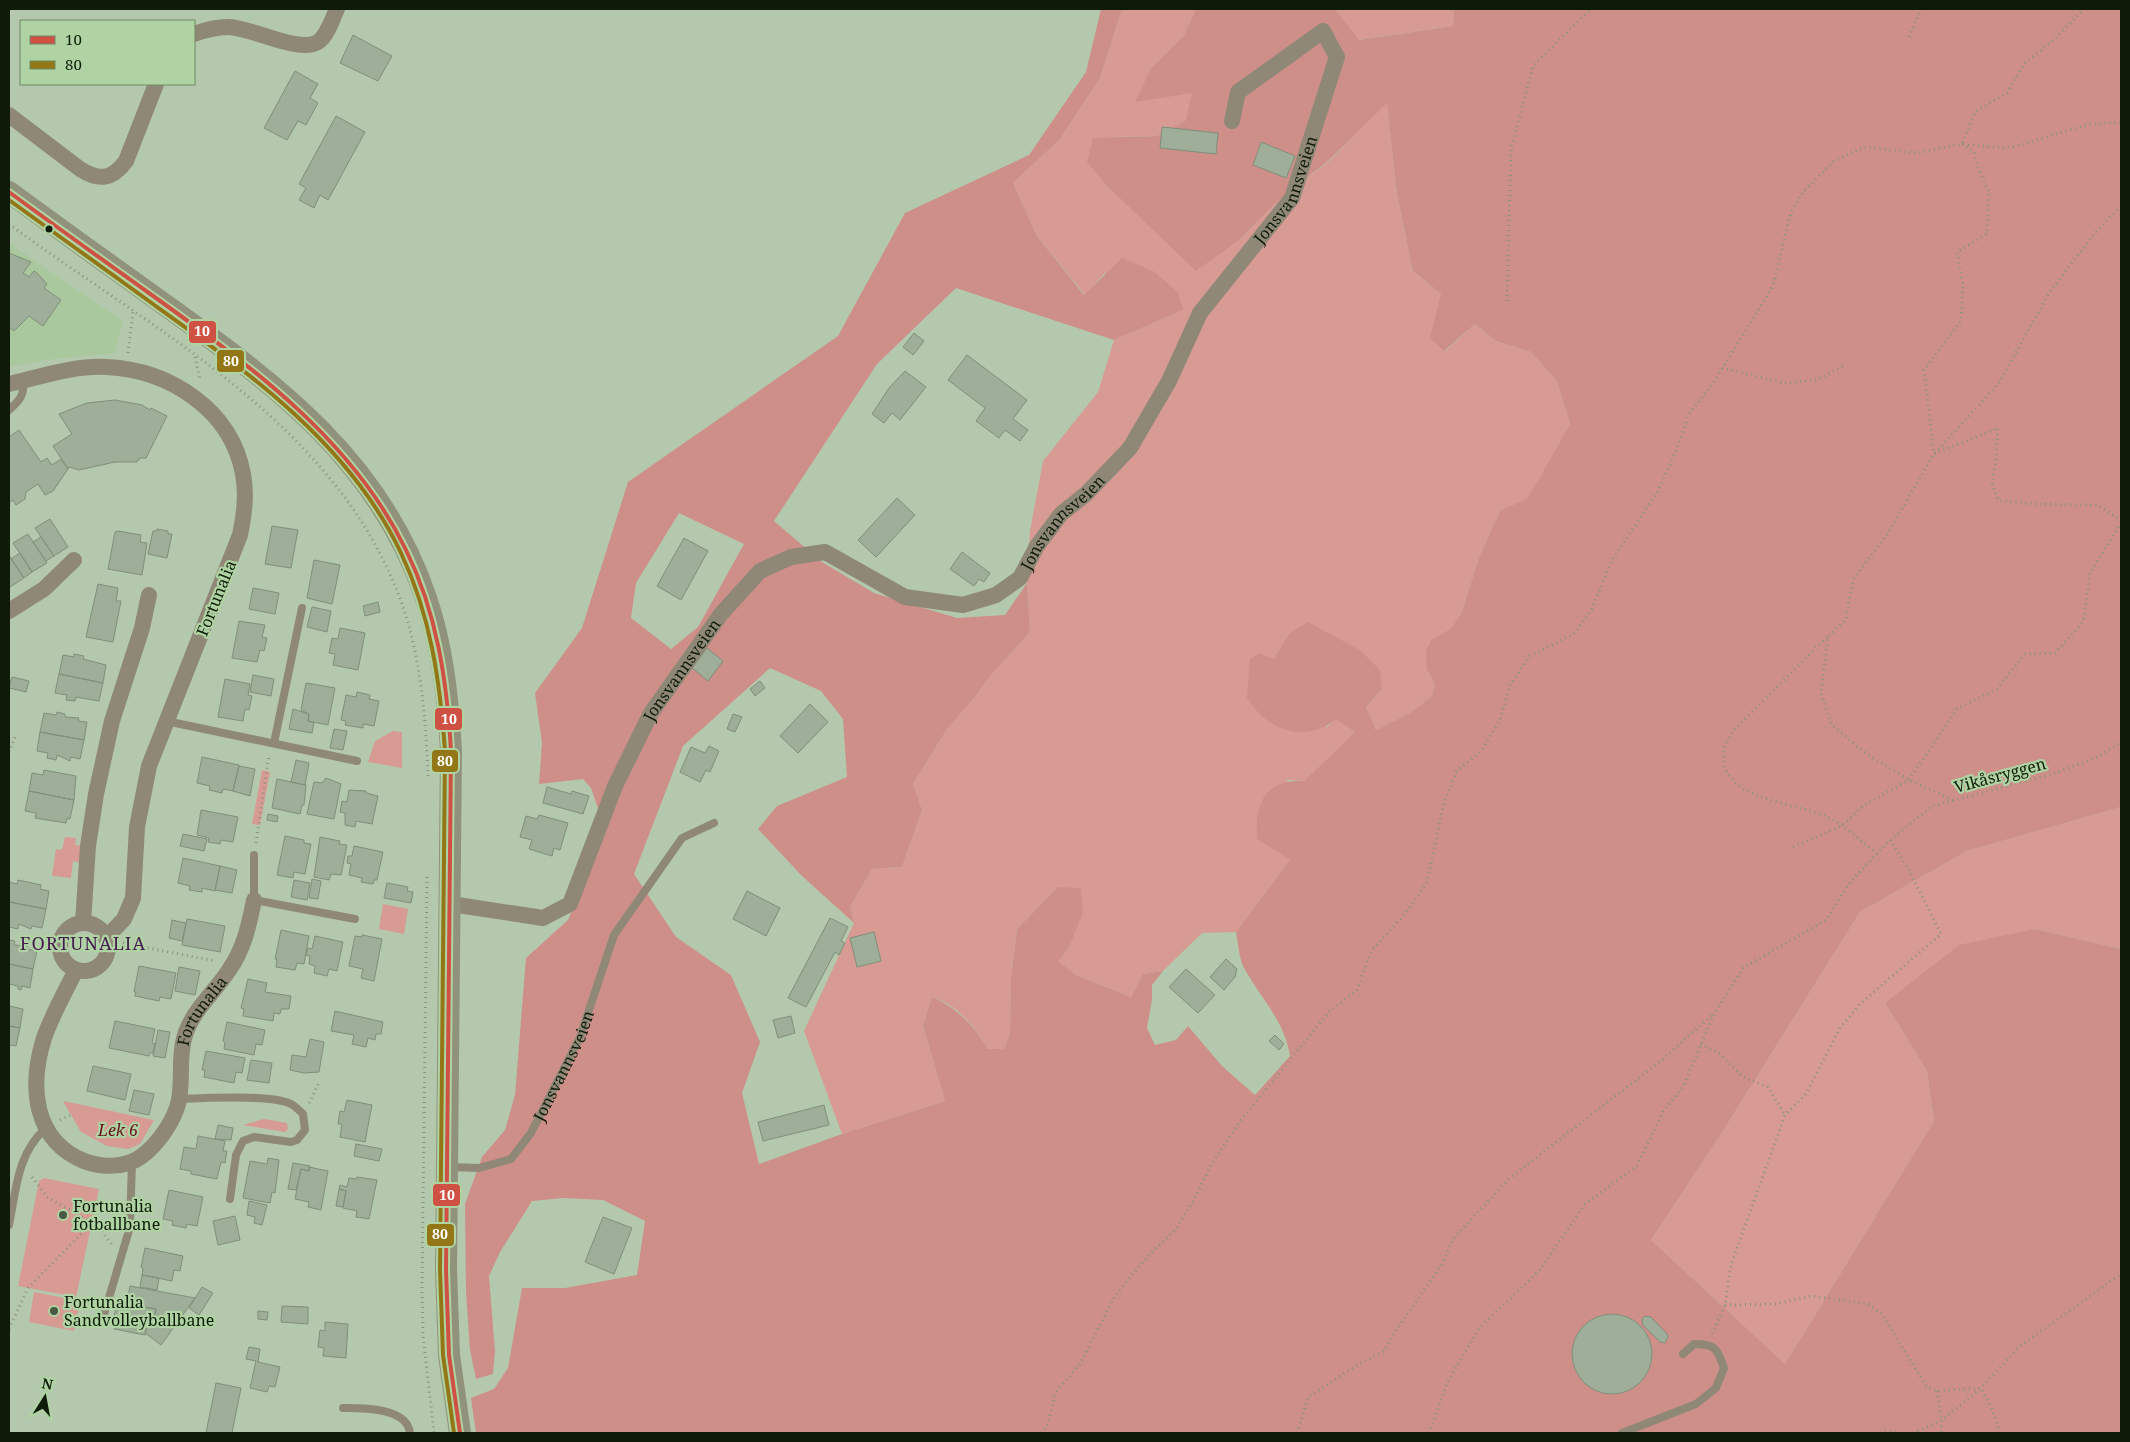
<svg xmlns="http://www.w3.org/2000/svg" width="2130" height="1442" font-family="'Noto Serif',serif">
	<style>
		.built { fill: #a9c89e }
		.green { fill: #d79b94 }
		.forest { fill: #ce8f89; fill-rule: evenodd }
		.building { fill: #9fae99; stroke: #7f8f7a }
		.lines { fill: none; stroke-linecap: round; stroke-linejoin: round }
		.path { stroke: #8d927f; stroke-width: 3; stroke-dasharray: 1 4; stroke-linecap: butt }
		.service { stroke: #8f8877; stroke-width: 8 }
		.minor { stroke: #8f8877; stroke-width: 16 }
		.secondary { stroke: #91927c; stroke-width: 22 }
		.bus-1-casing { stroke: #afd3a2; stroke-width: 8 }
		.bus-2-casing { stroke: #afd3a2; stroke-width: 8 }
		.bus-1 { stroke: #cf5144; stroke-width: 4 }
		.bus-2 { stroke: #937717; stroke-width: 4 }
		.bus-dot { fill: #0e1b09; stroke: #afd3a2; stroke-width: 2 }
		.poi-dot { fill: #485842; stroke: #afd3a2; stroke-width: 2 }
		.labels { text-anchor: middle; stroke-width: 4.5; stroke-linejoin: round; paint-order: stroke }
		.street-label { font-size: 16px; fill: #0e1b09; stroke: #afd3a2 }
		.park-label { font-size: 16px; font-style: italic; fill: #63101e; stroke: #afd3a2 }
		.poi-label { font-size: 16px; fill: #0e1b09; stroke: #afd3a2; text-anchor: start }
		.neighbourhood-label { font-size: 18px; letter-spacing: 1px; fill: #451c51; stroke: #afd3a2 }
		.line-badge { stroke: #afd3a2; stroke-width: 2 }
		.badge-label { font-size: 14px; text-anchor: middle; font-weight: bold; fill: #fff }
	</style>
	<rect width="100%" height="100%" fill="#b4c8ad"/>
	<path class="built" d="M9,243L123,321L115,353L46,360L9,367Z"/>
	<path class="green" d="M1122,9H1196L1184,35L1151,68L1136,101L1193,92L1186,120L1157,136L1117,137L1106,185L1136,213L1239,240L1276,203L1329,161L1387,102L1397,194L1413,271L1441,294L1445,351L1475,324L1496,341L1531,352L1557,381L1570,424L1528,499L1500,511L1478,560L1462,612L1451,630L1432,639L1427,670L1435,684L1432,696L1410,713L1376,730L1366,707L1382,689L1289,634L1274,659L1327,727L1336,718L1355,732L1304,781L1287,780L1290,860L1236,932L1202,933L1163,971L1143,974L1131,997L1076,975L1059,962L1071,943L1058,887L1017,929L1011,976L1010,1033L1004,1049H988C975,1027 958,1005 932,997L923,1025L945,1101L842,1134L804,1031L854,923L850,907L872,869L902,867L922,810L913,784L947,729L976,696L986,681L1030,632L1027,583L1030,531L1043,461L1098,392L1114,340L1183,310L1105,273L1085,295L1037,236L1013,183L1060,139L1100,78Z
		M1335,9H1454L1453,26L1358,40Z
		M393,731L402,732V768L368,762L375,741Z
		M262,770L270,772L260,825L252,824Z
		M2121,807V949L2035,929L1885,1003L1927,1071L1934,1121L1785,1364L1651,1240L1726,1126L1860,912L1967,851Z
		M65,837L76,838L75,845L88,846L87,864L73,861L71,878L52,876L56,849L62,850Z
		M383,904L408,909L404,934L379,929Z
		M63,1101L154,1120L140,1144L128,1149L107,1146L81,1132Z
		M264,1119L287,1123L288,1129L285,1132L243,1125Z
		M44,1178L99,1189L76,1297L18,1286L39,1181Z
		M34,1292L80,1301L74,1331L29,1322Z"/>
	<path class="forest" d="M1101,9H1122L1100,78L1060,139L1013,183L1037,236L1084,295L1122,258L1153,271L1178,292L1183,310L1114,340L956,288L877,364L774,521L822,562L874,593L957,618L1005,615L1027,583L1030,632L986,681L976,696L947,729L913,784L922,810L902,867L872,869L850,907L854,923L801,875L758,829L777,806L847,777L843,719L821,691L770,668L683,746L634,874L676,937L731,975L760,1042L742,1093L759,1164L842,1134L945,1101L923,1025L932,997C958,1008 974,1026 988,1049H1004L1010,1033L1011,976L1017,929L1058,887L1081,888L1083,912L1071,943L1059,962L1076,975L1131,997L1143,974L1163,971L1152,985V999L1147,1028L1155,1045L1176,1040L1188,1026L1222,1066L1255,1095L1290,1056C1284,1019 1260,998 1243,966C1239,957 1238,942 1236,932L1290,860L1257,839C1255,804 1264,779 1304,781L1355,732L1336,719C1315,738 1282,736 1262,716C1256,711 1252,704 1247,698L1250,659L1259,653L1274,659L1289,634L1308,622L1360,650L1380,670L1382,689L1366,707L1376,730L1410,713L1432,696L1435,684L1427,670L1426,651L1432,639L1451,629L1462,612L1478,560L1500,511L1528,498L1570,424L1557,381L1531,352L1496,341L1475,324L1444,351L1430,338L1441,294L1413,271L1397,194L1387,103L1328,161L1276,203L1239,240L1196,271L1106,185L1087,162L1093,138L1157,136L1186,120L1192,93L1135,102L1151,68L1184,35L1196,9H1335L1359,40L1453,26L1454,9H2121V807L1967,851L1860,912L1726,1126L1651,1240L1785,1364L1934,1121L1927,1071L1885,1003L1959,945L2035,929L2121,949V1433H476L471,1398L494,1389L508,1368L522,1288H565L637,1275L645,1221L603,1200L563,1198L532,1201L500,1252L489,1276L495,1351L493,1374L476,1379L470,1350L466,1292L465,1204L482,1157L505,1130L515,1095L526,958L568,920L606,832L591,788L583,779L539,784L542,743L535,693L582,628L628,482L838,336L905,213L1029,155L1086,72ZM679,513L744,544L698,627L671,649L631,618L636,583Z"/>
	<path class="building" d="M353,35L392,56L378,81L340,63Z
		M295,71L318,84L310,98L318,103L306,125L298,121L287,140L264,128Z
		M336,116L365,132L328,200L320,195L314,208L299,200L306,188L299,184Z
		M1162,127L1218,133L1216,154L1160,148Z
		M1261,142L1295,156L1286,178L1253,165Z
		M9,253L31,262L23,273L29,277L34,271L38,274L47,284L44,288L61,300L43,326L29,316L14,331L9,327Z
		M914,333L924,341L913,355L903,347Z
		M967,355L1027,400L1013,419L1028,430L1020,441L1005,430L999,438L976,421L985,408L948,380Z
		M905,371L926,387L900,420L892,413L884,423L872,414L889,388Z
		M115,400L142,405L150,410L151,408L167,416L146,458H140L137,462H115L79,470L69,467L68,469L53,446L72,434L59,414L87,403Z
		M19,430L41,462L47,458L52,465L61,459L68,469L53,491L45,495L38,484L26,492L25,499L16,505L13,500L9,503V437Z
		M897,498L915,515L876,557L858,540Z
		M50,519L68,547L54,556L35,528Z
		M272,526L298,530L291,568L265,564Z
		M157,529L168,531V534H172L167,558L148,554L153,531H156Z
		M118,531L141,535L140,542L147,543L142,575L108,569L115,532Z
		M28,534L47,563L32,572L13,543Z
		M41,537L54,556L46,561L33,542Z
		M684,538L708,551L681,600L657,586Z
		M962,552L990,573L984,582L979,579L974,586L950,569Z
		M20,553L32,572L24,578L11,559Z
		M9,555L24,578L10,587L9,584Z
		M314,560L340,565L332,604L307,598Z
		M98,584L118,588L116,601H121L113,642L86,637Z
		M253,588L279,593L275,614L249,609Z
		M378,602L380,612L365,616L363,606Z
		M312,607L331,611L327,632L307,627Z
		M239,621L265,625L262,637L267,638L264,651L260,650L257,662L232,658Z
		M340,628L365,633L358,670L333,665L335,654L329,653L332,638L338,639Z
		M707,648L723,661L708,681L692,668Z
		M74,654L84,656L83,659L106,665L103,683L59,674L63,655L74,657Z
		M59,674L103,683L99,701L76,697L75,701L66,700L67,695L55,693Z
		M253,675L274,679L271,696L250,692Z
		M12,677L29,681L26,692L9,688Z
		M225,679L250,684L248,695L252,696L249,710L245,709L243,721L218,717Z
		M760,681L765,688L755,696L750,689Z
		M306,683L335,688L328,725L308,721L309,714L301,710Z
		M357,692L370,695L369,699L379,701L374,726L363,724V728L345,725L346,721L341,720L346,695L356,697Z
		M810,704L828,722L798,753L780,736Z
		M293,709L309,714L308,721L314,723L312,733L289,729Z
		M57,712L65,714V717L79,718L78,721L87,722L84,740L40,732L44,713L56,715Z
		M733,714L742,717L735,732L727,729Z
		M334,729L347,731L343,750L330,748Z
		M40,732L84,740L80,759L71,757L70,761L57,755L56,760L47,758L48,753L37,751Z
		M709,746L719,751L710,772L706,770L700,782L680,772L691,747L705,753Z
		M202,757L239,765L233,791L223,789L222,793L209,790L210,786L197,783Z
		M296,760L309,763L305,785L291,782Z
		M239,766L255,769L250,796L233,791Z
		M44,770L76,776L74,800L29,791L32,773L43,775Z
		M326,778L341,784L334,819L307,814L314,782L322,783Z
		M277,779L306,785L304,805H302L300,814L272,808Z
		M547,787L571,794L572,791L589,796L583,814L543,803Z
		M349,790L366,791V793L378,796L372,824L356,821L355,827L345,825V813L340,812L342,801L347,802Z
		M29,791L74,800L70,819L67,818L66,823L35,818L36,813L25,811Z
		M201,810L238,817L233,842L221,840L220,844L208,842L209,838L197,835Z
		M268,814L278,816L277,822L267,820Z
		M539,815L568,823L560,850L554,848L552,856L529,849L532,840L520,837L526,816L537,819Z
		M183,834L207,839L204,851L180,846Z
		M285,836L304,840V843L311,844L305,874L294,872L293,878L277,875Z
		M320,837L340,841L339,844L347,845L341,875L331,874L329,880L314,877Z
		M354,846L383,852L377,880H374L373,884L361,882L362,878L349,875L351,864L347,863L348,856H352Z
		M183,858L220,866L215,891L202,888V892L189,890L190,886L178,883Z
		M220,866L237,870L232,893L215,890Z
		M312,879L321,881L318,899L309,898Z
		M18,880L41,885L40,889L49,891L46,909L9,902V882L17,884Z
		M294,880L310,883L307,900L291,897Z
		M387,883L408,887L407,891L413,892L411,903L384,898Z
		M747,891L780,908L766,936L733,919Z
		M9,902L46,909L42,928L32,926L31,929L19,924L18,929L9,927Z
		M830,918L848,927L841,941L845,943L839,955L835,952L806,1007L788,998Z
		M187,919L225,926L220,952L182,945Z
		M172,920L186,923L182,941L169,938Z
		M281,930L309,936L304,964L297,963L295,970L276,967L277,959H275Z
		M874,932L881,961L857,967L850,938Z
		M362,935L382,939L374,981L361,978L363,969L349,966L355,936L362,937Z
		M315,936L343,942L337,971L329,969L327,976L314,973L315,966L309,964L310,956L306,955L308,948L312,949Z
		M9,940L15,941L14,945L28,946L27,949L37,951L33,969L9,964Z
		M1226,959L1237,969L1235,977L1224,990L1210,977Z
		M9,964L33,969L30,988L22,986L21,990L18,989V986L9,984Z
		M139,966L176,973L171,999L160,997L159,1001L135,996L136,992H134Z
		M179,967L200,971L195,995L175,991Z
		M1186,969L1215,995L1198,1013L1169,987Z
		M248,979L267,983L265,992L291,996L289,1009H281L280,1014L274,1013L273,1021L243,1016L244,1009L241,1008Z
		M9,1006L23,1009L20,1028L9,1026Z
		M335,1011L383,1022L381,1034H376L375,1040L368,1038L366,1047L352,1044L354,1035L331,1031Z
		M791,1016L795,1033L778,1038L773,1020Z
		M115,1021L155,1029L152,1043L155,1044L153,1053H150L149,1056L109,1048Z
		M227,1022L265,1030L262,1045L256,1044L254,1055L224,1049L225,1042L223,1041Z
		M9,1026L20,1028L16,1046L9,1045Z
		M158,1030L170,1032L165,1058L153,1056Z
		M1275,1035L1284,1044L1279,1050L1269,1041Z
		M310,1039L324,1042L319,1072L304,1073L290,1070L292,1055L306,1057Z
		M206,1051L245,1058L242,1073L236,1072L234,1083L204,1077L205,1070H202Z
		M251,1060L272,1063L269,1083L247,1080Z
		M93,1066L131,1074L125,1100L87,1091Z
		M134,1090L154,1094L149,1115L129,1111Z
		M347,1100L372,1105L365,1142L340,1137L342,1124H338L340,1111L344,1112Z
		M824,1105L829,1125L763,1141L758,1122Z
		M218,1125L233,1128L231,1140L215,1139Z
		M198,1136L225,1141L223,1151H227L225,1163L221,1162L217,1179L191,1174V1171L180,1169L184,1147L196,1149Z
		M356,1144L382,1149L379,1161L354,1156Z
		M268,1158L279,1160L275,1193L272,1192L270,1203L243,1198L250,1161L267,1164Z
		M293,1163L310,1166L309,1171L301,1169L296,1190L288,1189Z
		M309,1167L328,1171L321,1210L308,1207L309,1202L295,1199L301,1169L309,1171Z
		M357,1177L377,1180L369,1219L356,1217L357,1211L343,1208L346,1191L339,1189L340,1185L347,1187L349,1178L356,1179Z
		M339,1189L346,1191L343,1207L336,1206Z
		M169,1190L203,1197L197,1226L187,1224L186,1228L172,1225L173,1221L163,1219Z
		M249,1201L267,1205L262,1225L254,1223L255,1217L247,1215Z
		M235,1216L240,1240L218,1245L213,1221Z
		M603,1217L632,1228L614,1274L585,1262Z
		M145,1248L183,1256L180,1271L174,1270L172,1281L142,1275L143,1268L141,1267Z
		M142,1275L159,1278L157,1290L140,1287Z
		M130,1286L195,1298L161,1345L145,1333L147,1324L153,1325L156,1309L127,1304Z
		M202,1287L213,1293L199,1315L189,1308Z
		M117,1302L156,1309L153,1325L147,1324L145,1335L114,1329L116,1321H113Z
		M282,1306L308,1307V1324L281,1322Z
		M258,1311L268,1312L267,1320L258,1319Z
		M1572 1354a40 40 0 1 1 80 0a40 40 0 1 1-80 0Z
		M1645,1316L1651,1317L1667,1334L1668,1337L1665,1343L1660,1342L1643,1325L1642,1319Z
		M325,1322L348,1324L346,1358L323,1356L324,1348L318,1347L320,1330L325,1331Z
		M249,1347L260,1349L258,1362L280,1367L275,1387L269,1386L267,1392L250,1388L256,1361L246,1359Z
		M216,1383L241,1388L232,1433H206Z"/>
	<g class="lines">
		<path class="path" d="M1909,37L1921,9
			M1962,144L1974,152L1978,168L1989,192L1987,234L1957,252L1963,285L1961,321L1924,370L1934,454L1998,428L1996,460L1992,483L1998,500L2033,504L2097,505L2121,520
			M1963,144C1982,146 2002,150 2020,145C2052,137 2088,119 2121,123
			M9,224C156,333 342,425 404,610C422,665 426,722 428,778
			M1507,301L1511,149L1533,66L1591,9
			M128,353L133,312
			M195,357L200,380
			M1722,368L1783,383L1817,380L1843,366
			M1827,637L1734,730C1731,736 1725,744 1724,751C1716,800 1798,803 1828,817C1846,826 1861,841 1877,854
			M9,752L15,737
			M1953,800L1909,780L1867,754L1832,725L1821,694L1828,637L1846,619L1853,579L1886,536L1934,454L1999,383L2049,293L2095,233L2121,206
			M256,843L269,755
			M1793,847L1843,825L1864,805L1909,780L1957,709L1997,689L2025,654L2055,653L2083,622L2090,573L2121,523
			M427,877L422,1288L423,1335L434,1433
			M123,943L215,961
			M1701,1044L1720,1054L1743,1077L1768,1087L1785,1115
			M309,1103L320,1081
			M60,1120L71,1115
			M32,1177L47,1197L98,1226L112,1245
			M1725,1305L1776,1304L1812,1296L1868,1304L1882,1314L1926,1386L1937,1391L1981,1388L2019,1347L2121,1274
			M9,1329L28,1288L92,1223
			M1712,1334L1725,1305L1731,1265L1785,1115L1806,1094L1840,1028L1860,1004L1941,934L1909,870L1890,840
			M1937,1391L1942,1420L1941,1433
			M1041,1433L1047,1426L1056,1392L1080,1364L1115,1296L1147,1257L1175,1230L1195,1198L1212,1163L1241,1120L1330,1011L1357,990L1371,951L1404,915L1427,882L1443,807L1456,772L1481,751L1499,722L1510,685L1530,656L1574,634L1592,609L1611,562L1658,491L1676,451L1689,414L1714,382L1773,286L1791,212L1803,192L1833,162L1863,147L1916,153L1962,144L1975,112L2007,93L2024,64L2054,40L2084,9
			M1297,1433L1308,1397L1356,1366L1384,1351L1392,1336L1443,1263L1453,1239L1511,1177L1663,1059L1712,1015
			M1429,1433L1448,1381L1480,1327L1539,1271L1585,1204L1637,1166L1663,1112L1683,1087L1714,1014L1743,968L1826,920L1851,881L1890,840L1932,806L2053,774L2098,757L2121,742
			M1880,1433L1884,1431L1903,1433
			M1913,1433L1942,1420L1981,1388L1992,1409L2000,1433"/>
		<g class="service">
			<path d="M9,410C19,401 26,394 22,381"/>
			<path d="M166,721L357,761"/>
			<path d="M274,743L302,608"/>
			<path d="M254,855V900L355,919"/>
			<path d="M179,1099C203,1098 271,1094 291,1104C295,1106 300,1111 303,1114L305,1130L297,1140L291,1142L254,1137L243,1141L236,1155L230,1199"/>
			<path id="s1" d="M449,1167L479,1168L511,1159L531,1133L580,1037L614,935L682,838L714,823"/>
			<path d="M9,1225C16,1191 17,1154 45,1129"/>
			<path d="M103,1318L130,1227L132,1162"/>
			<path d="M343,1408C362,1408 407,1407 410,1433"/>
			<path d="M1622,1433L1696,1404L1716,1388L1724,1368C1717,1348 1715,1344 1694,1344L1683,1354"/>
		</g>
		<g class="minor">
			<path d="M194,34C205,30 216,27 228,27C251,27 299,54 318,42C328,35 332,19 337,9"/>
			<path d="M9,115L80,169C99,181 112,180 126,161L156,84"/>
			<path d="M9,384C40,377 74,365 107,367C169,370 231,409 243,474C247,495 244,515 240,535L149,766L137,827L133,898L124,919L106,938"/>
			<path d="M9,611L44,589L74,560"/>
			<path id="s2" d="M451,904L543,918L570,904L615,786L651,713L721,614L760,571L791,557L825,552L905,597L963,605L996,595L1020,578L1037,546L1061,514L1086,494L1130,448L1169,381L1200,313L1292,198L1337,57L1323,31L1238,92L1232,121"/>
			<path d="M83,923L88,846L96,794L112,721L142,628L149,595"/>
			<circle cx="84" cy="947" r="24"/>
			<path id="s3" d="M76,970C65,992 52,1015 44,1038C29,1086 33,1140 84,1161C102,1168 126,1168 142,1156C158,1144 175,1120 179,1100C183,1078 178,1054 186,1032C195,1008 215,992 229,970C244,949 249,925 254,900"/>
		</g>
		<path class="secondary" d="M9,192C62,231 115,269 168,307C279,387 380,462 426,598C443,648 448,699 451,751L446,1270L449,1355L460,1433"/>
		<defs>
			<path id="bus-1" d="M9,192C58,228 107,263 156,298C252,367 353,440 406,550C437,613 447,681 451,751L446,1270L449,1355L460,1433"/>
			<path id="bus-2" d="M9,200C57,235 105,269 153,304C248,372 350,444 401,553C431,616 440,682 445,751L440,1270L443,1355L454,1433"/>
		</defs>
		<use href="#bus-1" class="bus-1-casing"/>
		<use href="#bus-2" class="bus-2-casing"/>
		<use href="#bus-1" class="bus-1"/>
		<use href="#bus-2" class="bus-2"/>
	</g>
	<circle class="bus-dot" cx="49" cy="229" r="4.5"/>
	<g class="poi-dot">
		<circle cx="63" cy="1215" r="5"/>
		<circle cx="54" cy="1311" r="5"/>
	</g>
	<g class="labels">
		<g class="street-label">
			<text dy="6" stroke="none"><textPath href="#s2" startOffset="1269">Jonsvannsveien</textPath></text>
			<text dy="6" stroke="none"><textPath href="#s2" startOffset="864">Jonsvannsveien</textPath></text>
			<text transform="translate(216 598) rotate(-68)" y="6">Fortunalia</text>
			<text dy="6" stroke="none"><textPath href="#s2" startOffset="384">Jonsvannsveien</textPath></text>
			<text transform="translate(2000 775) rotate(-15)" y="6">Vikåsryggen</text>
			<text dy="6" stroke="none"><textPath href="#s3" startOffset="442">Fortunalia</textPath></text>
			<text dy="6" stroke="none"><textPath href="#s1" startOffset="171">Jonsvannsveien</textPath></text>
		</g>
		<g class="park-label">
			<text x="118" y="1136">Lek 6</text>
		</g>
		<g class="poi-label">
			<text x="73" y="1212">Fortunalia<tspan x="73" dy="18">fotballbane</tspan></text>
			<text x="64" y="1308">Fortunalia<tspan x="64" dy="18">Sandvolleyballbane</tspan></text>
		</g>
		<g class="neighbourhood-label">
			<text x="83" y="950">FORTUNALIA</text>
		</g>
	</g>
	<g class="line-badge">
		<rect x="188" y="320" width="29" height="24" rx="5" fill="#cf5144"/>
		<rect x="216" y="349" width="29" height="24" rx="5" fill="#937717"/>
		<rect x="434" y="707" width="29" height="24" rx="5" fill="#cf5144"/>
		<rect x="431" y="749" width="28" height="24" rx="5" fill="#937717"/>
		<rect x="432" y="1183" width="29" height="24" rx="5" fill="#cf5144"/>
		<rect x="426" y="1223" width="29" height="24" rx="5" fill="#937717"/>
	</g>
	<g class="badge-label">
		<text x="202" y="336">10</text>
		<text x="231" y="366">80</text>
		<text x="449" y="724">10</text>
		<text x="445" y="766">80</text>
		<text x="447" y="1200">10</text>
		<text x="440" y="1239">80</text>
	</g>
	<rect width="2130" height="1442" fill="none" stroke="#0e1b09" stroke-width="20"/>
	<rect x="20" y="20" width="175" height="65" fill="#afd3a2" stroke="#6f8965"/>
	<rect x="30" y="36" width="25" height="8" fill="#cf5144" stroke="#6f8965"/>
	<text x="65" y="45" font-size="15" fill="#0e1b09">10</text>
	<rect x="30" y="61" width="25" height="8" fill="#937717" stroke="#6f8965"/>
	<text x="65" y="70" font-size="15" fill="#0e1b09">80</text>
	<g transform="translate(45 1397) rotate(11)" stroke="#afd3a2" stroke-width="4" paint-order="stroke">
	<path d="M0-4L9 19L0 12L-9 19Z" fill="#0e1b09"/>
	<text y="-8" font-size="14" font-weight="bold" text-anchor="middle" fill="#0e1b09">N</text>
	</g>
</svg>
